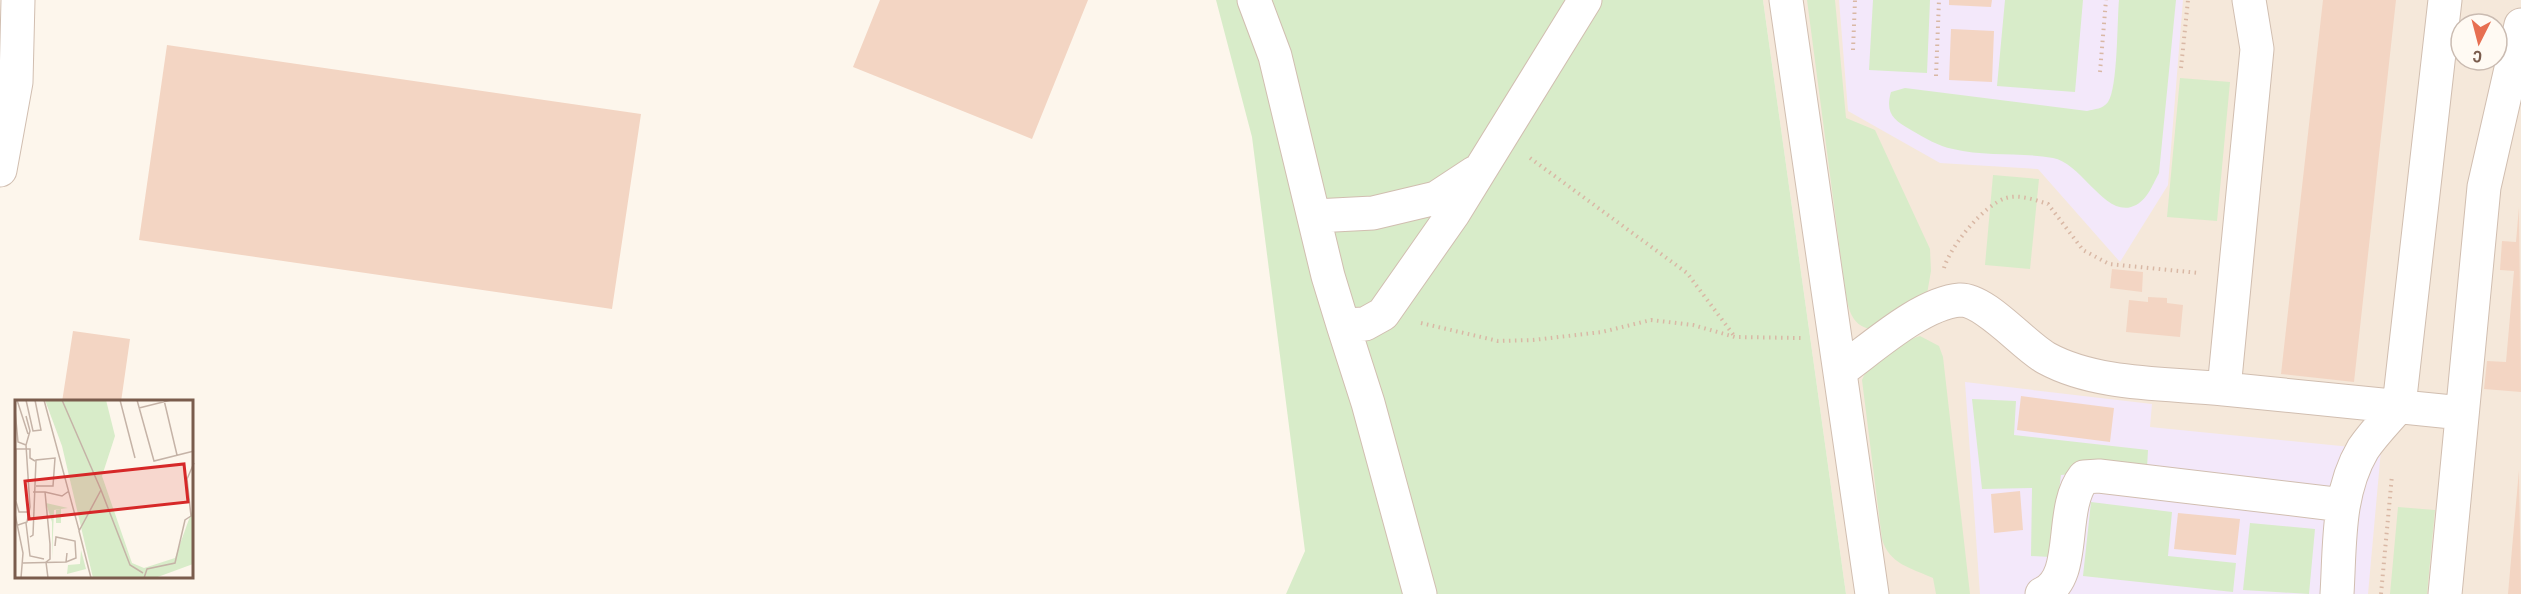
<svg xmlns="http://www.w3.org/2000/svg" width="2521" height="594" font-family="'Roboto Condensed',sans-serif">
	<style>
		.residential { fill: #f5e8da; fill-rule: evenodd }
		.education { fill: #f3e8fa }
		.green { fill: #d8ecc9 }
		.building { fill: #f3d5c3 }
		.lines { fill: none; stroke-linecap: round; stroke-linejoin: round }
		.minor-casing { stroke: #d1beb0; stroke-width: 35 }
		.path { stroke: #d9b8a5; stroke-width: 4; stroke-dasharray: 1.5 4.5; stroke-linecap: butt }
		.minor { stroke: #fff; stroke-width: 33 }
		.inset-road { fill: none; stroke: #c5b3a7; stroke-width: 1.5 }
		.view { fill: #d62828; fill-opacity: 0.15; stroke: #d62828; stroke-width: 3 }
		.inset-edge { fill: none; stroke: #7a5c4d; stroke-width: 3 }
	</style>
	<rect width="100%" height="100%" fill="#fdf6ec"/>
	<path class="residential" d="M1763,0H2521V594H1846ZM2461,24H2497V60H2461Z"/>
	<path class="education" d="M1839,0H2183L2168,185L2120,262L2038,169L1940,163L1848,111Z
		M1965,382L2152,404L2150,427L2381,450L2368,594H1980Z"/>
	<path class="green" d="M1216,0H1763L1846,594H1286L1305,551L1252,137Z
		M1807,0H1835L1846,118L1875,130L1930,249L1931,271L1927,294L1870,329C1850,325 1848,306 1845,289Z
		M1873,0H1930L1927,73L1869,70Z
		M2005,0H2083L2075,92L1997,86Z
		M2119,0H2176L2159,173C2152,186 2146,203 2131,207C2104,215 2081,163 2053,158C2020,152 1985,157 1953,149C1938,146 1925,138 1911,130C1893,120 1885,113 1891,92L1905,88L2087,111C2095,109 2103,109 2108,102C2118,88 2117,20 2119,0Z
		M2180,78L2230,82L2217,221L2167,217Z
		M1993,175L2039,179L2030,269L1985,265Z
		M1920,336L1939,346L1943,357L1970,594H1936L1933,578C1911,568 1889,564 1882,539L1862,380C1869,361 1901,342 1920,336Z
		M1972,399L2016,401L2014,435L2148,450L2147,468L2061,475L2051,557L2031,556L2032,488L1982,489Z
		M2091,502L2172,512L2168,556L2236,563L2233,592L2083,576Z
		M2398,507L2435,510L2427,594H2390Z
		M2250,523L2315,529L2309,594L2243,590Z"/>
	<path class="building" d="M880,0H1088L1032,139L853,67Z
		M1949,0H1992L1991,7L1949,5Z
		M2323,0H2396L2354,382L2281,374Z
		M1951,29L1994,31L1992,82L1949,80Z
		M167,45L641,114L612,309L139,240Z
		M2519,207L2521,392L2484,389L2487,361L2506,362L2514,271L2500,270L2502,241L2516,242Z
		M2112,269L2143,272L2142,292L2110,288Z
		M2148,297L2167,298V303L2183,305L2180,337L2126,332L2129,300L2148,302Z
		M73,331L130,339L121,402H62Z
		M2021,396L2114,408L2110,442L2017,430Z
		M2519,470L2521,594H2508Z
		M2020,491L2023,530L1994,533L1991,494Z
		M2178,513L2240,519L2236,555L2174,549Z"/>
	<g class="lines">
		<defs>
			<path id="minor" d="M1254,0L1275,56L1328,276L1343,325L1365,324L1383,314L1453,214L1585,0
				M1786,0L1872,594
				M2249,0L2257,49L2224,389L2462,413
				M0,170L16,82L18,0
				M1315,216L1373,213L1436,198L1474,173
				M1343,325L1368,403L1420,594
				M1840,371C1871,349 1921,303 1960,300C1985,299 2023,345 2046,358C2097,386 2167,383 2224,389
				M2042,594C2079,578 2058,510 2084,477L2099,476L2343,505
				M2337,594C2340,545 2337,493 2363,449C2373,434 2387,420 2399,406L2445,0
				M2445,594L2484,187L2521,25"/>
		</defs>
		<use href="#minor" class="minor-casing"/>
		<path class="path" d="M1853,50L1855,0
			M2181,68L2188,0
			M2100,72L2106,0
			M1936,76L1939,0
			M1530,158L1687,273L1735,337
			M1944,268C1951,245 1984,205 2006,198C2020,194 2035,200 2048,204L2083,250L2109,264L2199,273
			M1421,323L1498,341L1533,340L1602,332L1651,320L1693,325L1735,337L1801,338
			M2381,594L2392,475"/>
		<use href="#minor" class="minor"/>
	</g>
	<g transform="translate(15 400)">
		<rect width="178" height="178" fill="#fdf6ec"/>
		<path d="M30,0H91L100,36L87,76L117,163L129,168L160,158L178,108V164L140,178H78L47,46ZM31,103L53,108L46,109V123H41V110L46,109L39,110L37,159V122ZM66,150L71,169L52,174L53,165L65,164Z" fill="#d8ecc9"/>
		<path class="inset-road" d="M2,0L13,34M11,0L18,31L26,30L20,0M29,0L64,130M47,0L86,90M105,0L120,58M122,0L139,61L179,51M149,0L162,55M124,8L156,0M0,10L3,42L11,45M1,49V100M1,49H15V58L20,61M18,92H30L35,144V159L31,162L33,178M30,92L47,96L54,91M0,98L4,112H14M0,114L8,153L6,178M11,123L15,156L29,159M3,125L12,122L15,107L11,45L15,31L11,16M15,137L18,135L21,60L40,58L38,86H21M40,146L41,137L60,141L61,158L51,162M8,163L51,162L52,153M76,178L64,131L86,90L115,165L128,173M129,178L132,169L160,163L170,120L176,116L172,79L179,63"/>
		<path class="view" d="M169,64L173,102L14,119L10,81Z"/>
		<rect width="178" height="178" class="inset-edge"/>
	</g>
	<g transform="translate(2479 42) rotate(186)"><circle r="28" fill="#fffaf3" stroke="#cabbb1" stroke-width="1.5"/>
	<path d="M0-4.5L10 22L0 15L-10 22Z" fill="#e76f51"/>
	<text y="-9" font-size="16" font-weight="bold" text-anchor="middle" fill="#7a5c4d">С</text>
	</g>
</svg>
